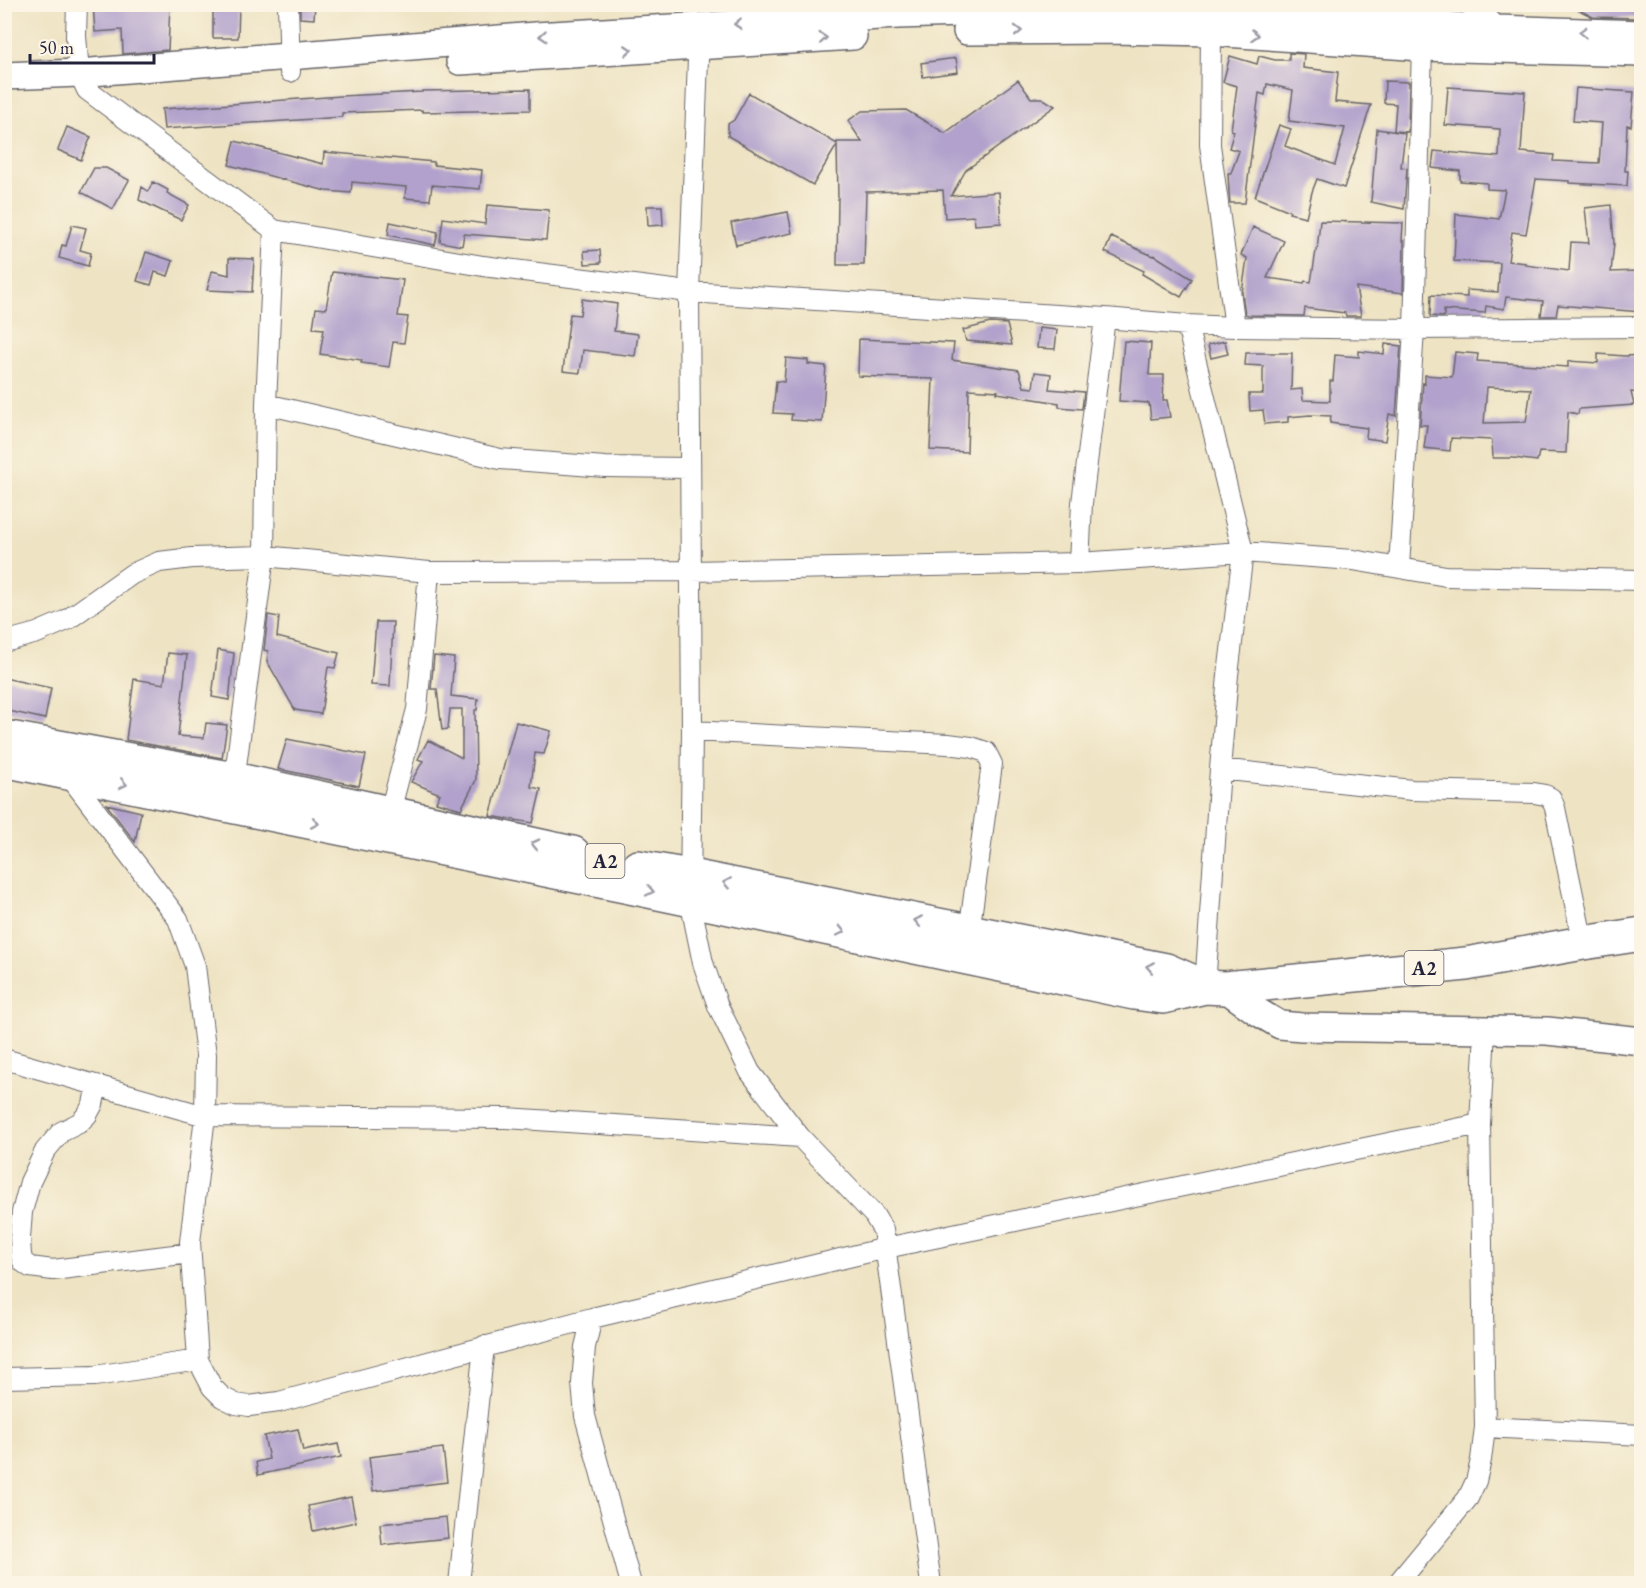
<svg xmlns="http://www.w3.org/2000/svg" width="1646" height="1588" font-family="'EB Garamond',serif">
	<style>
		.building { fill: #b1a1cc; fill-rule: evenodd }
		.lines { fill: none; stroke-linecap: round; stroke-linejoin: round }
		.street-casing { stroke: #69666b; stroke-width: 22 }
		.secondary-casing { stroke: #69666b; stroke-width: 30 }
		.highway-casing { stroke: #69666b; stroke-width: 36 }
		.street { stroke: #fff; stroke-width: 20 }
		.secondary { stroke: #fff; stroke-width: 27 }
		.highway { stroke: #fff; stroke-width: 33 }
		.oneway { stroke: #9c9ca7 }
		.labels { text-anchor: middle; stroke-width: 5; stroke-linejoin: round; paint-order: stroke }
		.shield { fill: #fcf5e5; stroke: #63616e; stroke-width: 1.5 }
		.shield-label { font-size: 20px; font-weight: bold; fill: #22223b }
	</style>
	<rect width="100%" height="100%" fill="#fcf5e5"/>
	<filter id="ink" filterUnits="userSpaceOnUse"><feTurbulence type="fractalNoise" baseFrequency=".0167" numOctaves="2"/><feDisplacementMap in="SourceGraphic" scale="12" xChannelSelector="R" yChannelSelector="G"/><feConvolveMatrix kernelMatrix="1 2 1 2 8 2 1 2 1" color-interpolation-filters="sRGB"/></filter>
	<filter id="wash" filterUnits="userSpaceOnUse"><feTurbulence type="fractalNoise" baseFrequency=".008" numOctaves="4" result="noise"/><feDisplacementMap in="SourceGraphic" scale="24" xChannelSelector="R" yChannelSelector="G"/><feGaussianBlur stdDeviation="1.35" result="paint"/><feColorMatrix in="noise" values="0 0 0 0 0 0 0 0 0 0 0 0 0 0 0 0 0 1.4 0 .05"/><feComposite in="paint" operator="in"/></filter>
	<g filter="url(#wash)">
		<rect width="100%" height="100%" fill="#eee3c3"/>
		<g id="blocks">
			<path class="building" d="M93,4H170L168,50L123,54L122,30L95,32Z
				M213,4H239L238,38H213Z
				M300,4H315L314,19L300,18Z
				M1567,4H1641V18L1593,17Z
				M1289,53L1304,54L1303,68L1338,72L1335,102L1371,105L1344,188L1317,179L1312,192L1306,217L1289,213L1290,211L1255,197L1279,125L1291,129L1285,146L1335,165L1345,128L1289,121L1293,90L1267,84L1265,95L1259,93L1245,203H1230L1229,192L1228,173H1231L1239,151L1229,148L1234,131L1231,130L1237,86L1223,82L1230,56L1257,64L1259,56L1275,60H1289Z
				M956,58L958,72L923,77L921,63Z
				M1018,80L1031,98H1042L1055,106L966,170L951,196L999,192L1001,223L975,225L974,216L945,218L943,190L866,192L864,265H837L838,198L837,145L813,185L728,136V124L734,120L749,93L837,144V142H862L848,121L862,111L906,110L945,133Z
				M1385,81L1409,82L1408,132L1394,131L1396,104L1384,103Z
				M1448,87L1525,92L1521,152L1554,155L1553,161L1599,163L1602,123L1573,121L1576,88L1634,92L1631,126L1627,125L1625,171H1628L1627,186L1569,183V181L1536,179L1526,234L1512,232L1508,261L1526,263L1525,265L1569,271L1571,242L1589,243L1585,208L1611,205L1614,243L1611,272L1637,271L1638,286H1641V312L1558,305L1556,316H1541L1543,301L1506,297L1504,309L1486,306L1485,313L1444,310V317L1430,316L1431,295L1467,297V290L1498,292L1500,263L1454,261L1456,214L1499,219L1505,190L1487,189V183L1460,181V171L1432,168L1434,151L1499,157L1500,129L1445,125Z
				M530,89V110L422,112V110L342,113V117L164,129L162,109L341,96L422,92V91Z
				M67,127L91,137L81,160L58,150Z
				M1377,129L1405,133L1401,167L1407,168L1404,209L1371,202Z
				M235,141L323,164L324,152L434,162V165L482,170L480,189L432,185L430,200L405,198L406,187L352,182L351,193L326,191L229,165Z
				M94,168H106L129,180L113,209L81,192Z
				M153,182L168,190L167,193L189,205L181,220L139,200L142,187L148,191Z
				M487,205L549,210L546,240L464,234L462,246L440,242L443,218L485,224Z
				M647,206H662L663,225L648,226Z
				M788,212L792,233L736,245L731,223Z
				M1320,221L1403,223L1402,241H1404L1403,293L1356,287L1361,316H1346L1345,313L1305,308L1304,316L1248,315L1245,314L1242,293L1247,258L1241,255L1253,227L1284,241L1267,278L1304,283L1305,281L1311,282L1316,251H1317Z
				M390,222L438,232L435,245L388,235Z
				M72,225L86,228L80,250L91,253L88,266L59,258L62,245L66,246Z
				M1111,237L1153,256L1154,255L1192,279L1181,297L1142,274L1144,271L1105,252Z
				M600,250L601,263L585,264L584,251Z
				M146,252L173,261L168,276L155,272L151,285L137,281Z
				M229,258L254,259L252,292L207,290L212,271L229,275Z
				M332,272L403,280L398,316L408,317L404,343L393,342L389,367L361,363L362,360L320,354L324,329L313,328L316,308L326,309Z
				M582,299L617,304L614,331L638,334L635,356L583,350L580,373L563,371L570,314L580,315Z
				M990,323L1007,324L1012,345L966,341L963,330Z
				M1039,328L1057,330L1055,349L1037,348Z
				M859,339L954,343L952,360L1019,370L1024,387L1033,388L1035,372L1051,374L1049,389L1084,392L1082,409L1059,407V403L997,393L998,391L969,389L967,452L930,450L933,379L858,376Z
				M1124,341L1151,343L1149,375H1164L1163,400H1167L1170,417L1151,419L1149,403L1119,401Z
				M1225,341L1228,354L1211,358L1208,345Z
				M1385,344L1401,346L1396,416L1389,414L1385,441L1366,438L1367,428L1330,423L1331,416L1310,415L1288,417V422L1265,424L1263,410L1250,411L1249,394H1263V366L1245,365L1246,353H1292L1291,390L1302,389L1303,400L1330,401V381H1333L1335,355L1359,357V351L1384,354Z
				M1455,352L1478,354L1477,361L1568,367V361L1598,363V354L1625,356L1641,355V393L1631,392L1634,405L1579,409L1578,414L1568,412L1566,453L1539,452L1537,461L1514,458H1493L1492,440L1451,438L1450,451L1424,448L1427,425H1420L1423,383L1425,384V375L1452,377ZM1487,387L1531,389L1526,422L1484,423Z
				M786,358L808,360V364L826,366L822,422L791,420L792,414L773,413L776,381L784,382Z
				M268,615L279,617L277,637L339,653L335,668L328,667L321,714L295,710L267,661L268,651L264,650Z
				M376,622H393L390,686L371,685Z
				M218,650L234,653L229,700L212,697Z
				M168,653L187,655L178,736L204,738L206,723L227,725L222,758L126,740L134,679L164,684Z
				M434,656L454,658L451,696L478,699L477,710H475L476,780L461,809L436,802L440,794L411,782L423,761L418,759L428,740L462,758V709H450L448,729L442,730L437,689H431Z
				M4,678L51,688L45,719L4,710Z
				M516,722L551,731L544,754L535,753L531,787L541,789L533,823L490,816Z
				M287,739L366,755L359,786L278,769Z
				M106,804L141,812L135,842Z
				M298,1429L303,1451L338,1444L341,1457L258,1475L256,1462L269,1459L264,1436Z
				M443,1448L447,1482L373,1491L369,1457Z
				M351,1497L356,1522L313,1531L308,1506Z
				M446,1517L448,1538L382,1545L380,1524Z"/>
		</g>
	</g>
	<g filter="url(#ink)">
		<use href="#blocks" fill-opacity="0" stroke="#69666b" stroke-width="1.5"/>
		<g class="lines">
			<defs>
				<path id="street" d="M77,4L76,36L79,73L87,90L274,230L483,266L689,292L1105,318L1187,325L1235,327L1414,329L1642,327
					M288,4L290,72
					M1468,4C1479,11 1495,20 1497,33
					M1212,20L1211,32L1210,145L1235,327
					M699,33L689,292L692,731L690,900L703,963L718,1006L750,1072L800,1137L874,1215L883,1230L931,1584
					M1187,325L1243,552L1228,675L1220,769L1205,987
					M266,404L500,459L605,467L690,468
					M1079,563L1082,503L1105,318
					M1399,567L1414,329L1422,47
					M4,642L37,633L67,620L132,574L159,562L192,558L264,556L429,572L692,571L1079,563L1243,552L1353,560L1446,576L1642,580
					M692,731L948,744L971,747L986,752L992,764L968,940
					M1220,769L1412,790L1534,793L1545,795L1551,798L1555,808L1583,943
					M67,773L178,919L195,966L206,1055L205,1116L190,1242L198,1360L212,1387L222,1397L236,1404L249,1406L279,1402L592,1318L886,1248L1480,1124
					M233,789L264,556L266,404L274,230
					M387,823L417,709L429,572
					M4,1059L205,1116L506,1118L800,1137
					M97,1085L93,1104L87,1115L79,1123L61,1132L45,1151L30,1182L22,1212L20,1238L21,1255L23,1262L30,1267L53,1270L190,1253
					M592,1318L585,1347L582,1383L585,1416L631,1584
					M4,1378L95,1376L198,1360
					M1485,1427L1642,1435
					M459,1584L484,1346
					M1397,1584L1468,1498L1476,1481L1481,1460L1485,1427L1480,1124L1485,1030"/>
				<path id="secondary" d="M967,31L1113,30L1211,32L1422,47L1642,53
					M460,61L853,36
					M4,76L79,73L535,36L898,15L1024,11L1111,9L1403,23L1497,29L1642,34
					M1225,988L1258,1012L1280,1025L1302,1027L1547,1031L1642,1041"/>
				<path id="highway" d="M4,737L234,779L573,853
					M4,760L630,887L1134,993L1163,997L1205,987L1225,988L1466,964L1583,943L1642,934
					M638,867L690,876L1166,970L1205,987"/>
			</defs>
			<use href="#street" class="street-casing"/>
			<use href="#secondary" class="secondary-casing"/>
			<use href="#highway" class="highway-casing"/>
			<use href="#street" class="street"/>
			<use href="#secondary" class="secondary"/>
			<use href="#highway" class="highway"/>
		</g>
		<defs><path id="oneway-chevron" d="M-2-3.5L2.5 0L-2 3.5" fill="none" stroke-width="1.6" stroke-linecap="round" stroke-linejoin="round" transform="scale(1.5)"/></defs>
		<g class="oneway">
			<use href="#oneway-chevron" transform="translate(738 24) rotate(177)"/>
			<use href="#oneway-chevron" transform="translate(1018 31) rotate(-1)"/>
			<use href="#oneway-chevron" transform="translate(1583 32) rotate(-178)"/>
			<use href="#oneway-chevron" transform="translate(1255 35) rotate(4)"/>
			<use href="#oneway-chevron" transform="translate(543 36) rotate(176)"/>
			<use href="#oneway-chevron" transform="translate(823 38) rotate(-4)"/>
			<use href="#oneway-chevron" transform="translate(628 50) rotate(-4)"/>
			<use href="#oneway-chevron" transform="translate(123 784) rotate(12)"/>
			<use href="#oneway-chevron" transform="translate(315 823) rotate(11)"/>
			<use href="#oneway-chevron" transform="translate(535 844) rotate(-167)"/>
			<use href="#oneway-chevron" transform="translate(727 883) rotate(-169)"/>
			<use href="#oneway-chevron" transform="translate(650 891) rotate(12)"/>
			<use href="#oneway-chevron" transform="translate(918 921) rotate(-169)"/>
			<use href="#oneway-chevron" transform="translate(841 931) rotate(12)"/>
			<use href="#oneway-chevron" transform="translate(1150 967) rotate(-169)"/>
		</g>
	</g>
	<g class="labels">
		<g class="shield">
			<rect x="585.5" y="844" width="39" height="34" rx="4.5"/>
			<rect x="1404.5" y="951" width="39" height="34" rx="4.5"/>
		</g>
		<g class="shield-label">
			<text x="605" y="868">A2</text>
			<text x="1424" y="975">A2</text>
		</g>
	</g>
	<rect width="1646" height="1588" fill="none" stroke="#fcf5e5" stroke-width="24"/>
	<path d="M30 54v9h124v-9" fill="none" stroke="#22223b" stroke-width="3"/>
	<text x="39" y="54" font-size="18" fill="#22223b" stroke="#fcf5e5" stroke-width="4.5" paint-order="stroke">50 m</text>
</svg>
